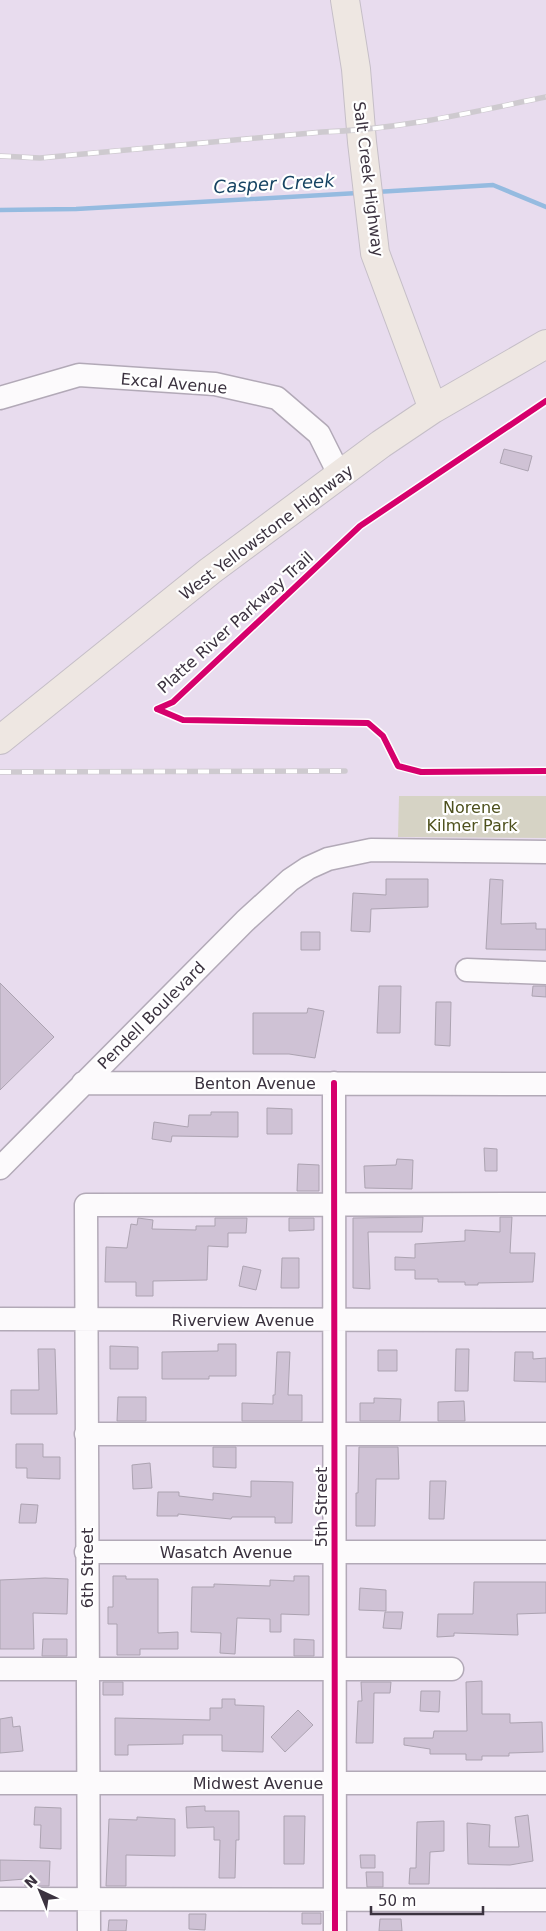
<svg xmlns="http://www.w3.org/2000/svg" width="546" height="1931" font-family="'DejaVu Sans',sans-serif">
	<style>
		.green { fill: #d6d3c5 }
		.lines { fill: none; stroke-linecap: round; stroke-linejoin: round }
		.stream { stroke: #95bbe0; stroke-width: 4.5 }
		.building { fill: #cfc2d5; stroke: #aca3b1 }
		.minor-casing { stroke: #b2a9b7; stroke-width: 25 }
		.major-casing { stroke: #c5bec7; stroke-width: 30 }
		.minor { stroke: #fcfafc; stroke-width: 22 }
		.major { stroke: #eee7e2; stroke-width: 28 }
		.rail-casing { stroke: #cecacf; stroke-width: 5.5 }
		.rail { stroke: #fff; stroke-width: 4; stroke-dasharray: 11; stroke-linecap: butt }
		.cycleway-casing { stroke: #fff; stroke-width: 9 }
		.cycleway { stroke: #d6006c; stroke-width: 6 }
		.labels { text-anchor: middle; stroke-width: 4.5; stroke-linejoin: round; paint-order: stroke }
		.street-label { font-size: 16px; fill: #3b323f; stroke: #fff }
		.park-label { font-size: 16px; fill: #4e511e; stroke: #fff }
		.water-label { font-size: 18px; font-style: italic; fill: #174463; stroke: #fff }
	</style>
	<rect width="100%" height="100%" fill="#e8dcee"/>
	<path class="green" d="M399,796H546V838L398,837Z"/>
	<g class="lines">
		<path class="stream" d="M376,192L493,185L546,207
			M0,210L76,209L358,193"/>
	</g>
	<path class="building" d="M504,449L532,456L528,471L500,463Z
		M386,879H428V907L371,909L370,932L351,931L353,893L386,895Z
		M490,879L503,880L501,924L536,923V929H546V950L486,949Z
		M301,932H320V950H301Z
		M0,983L54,1037L0,1090Z
		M379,986H401L400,1033H377Z
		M533,986H546V997L532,996Z
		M436,1002H451L450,1046L435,1045Z
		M308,1008L324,1011L315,1058L289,1054H253V1013H307Z
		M267,1108L292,1109V1134H267Z
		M211,1112H238V1137L172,1136L171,1142L152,1139L154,1122L188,1127L189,1115H211Z
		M484,1148L497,1149V1171H485Z
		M397,1159L413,1160L412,1189L365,1188L364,1166L396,1165Z
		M298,1164L319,1165V1191H297Z
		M423,1217L422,1232H368L370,1289L353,1288V1218Z
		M500,1217H512L510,1253H535L533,1282L478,1283V1285H465V1282H438V1279H415V1270H395V1257L415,1258V1244L465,1241V1230L500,1232Z
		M138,1218L153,1220L152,1229L196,1230V1226H215V1218H247L246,1233H228V1247L208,1246L207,1280L153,1281V1296H136V1282H105L106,1247L127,1248L131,1224L137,1225Z
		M289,1218H314V1230L289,1231Z
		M282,1258H299V1288H281Z
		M243,1266L261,1270L256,1290L239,1286Z
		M218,1344H236V1376H209V1379H162V1352L218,1351Z
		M110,1346L138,1347V1369H110Z
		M38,1349H55L57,1414H11V1390H39Z
		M456,1349H469L468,1391H455Z
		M378,1350H397V1371H378Z
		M277,1352H290L288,1395H302V1421H242V1403L273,1404V1395H275Z
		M515,1352H533V1359L546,1358V1382L514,1381Z
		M118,1397H146V1421H117Z
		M374,1398L401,1399L400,1421H360V1403H374Z
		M464,1401L465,1421H438V1402Z
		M16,1444H43V1457H60V1479L27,1478V1468H16Z
		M213,1447H236V1468L213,1467Z
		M359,1447H398L399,1479H376L375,1526H356V1493H358Z
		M150,1463L152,1488L133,1489L132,1465Z
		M251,1481L293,1482L292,1523H275V1517H232L231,1519L178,1514V1516H157L158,1492H179V1496L213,1500V1493L251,1497Z
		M430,1481H446L444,1519H429Z
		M21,1504L38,1505L36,1523H19Z
		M113,1576H126V1579H158V1633L178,1632V1649H140V1655H117V1624H108V1607H113Z
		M294,1576H309V1615L281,1614V1632H270V1619L237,1618L235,1654L220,1653L221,1633L191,1632L192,1587H214V1584L270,1586V1580L294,1581Z
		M45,1578L68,1579L67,1614L33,1613L34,1649H0V1580Z
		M474,1582H546V1613L517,1614L518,1635L454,1633V1636L437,1637L438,1614H473Z
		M360,1588L386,1590V1611L359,1610Z
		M385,1612H403L401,1629L383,1628Z
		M43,1639H67V1656H42Z
		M294,1639L314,1640V1656H294Z
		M482,1681V1714H510V1723L542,1722L543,1752L509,1753V1756H482V1760H466V1754H430V1749L404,1745V1738H433L434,1731H467L466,1682Z
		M103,1682H123V1695H103Z
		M361,1682H391L390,1693H374L373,1743H356L358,1701H362Z
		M421,1691H440L439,1712L420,1711Z
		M222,1699H235V1705L264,1706L263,1752L222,1751V1735H183V1744L128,1745V1755H115V1718L210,1720V1708H222Z
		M298,1710L313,1725L285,1752L271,1737Z
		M12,1717L13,1727L20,1726L23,1751L0,1753V1719Z
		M205,1806V1811H239V1840H236L235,1878H219L220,1840H214V1827L187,1828L186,1807Z
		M35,1807L61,1808V1849L40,1848L41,1825H34Z
		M528,1815L533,1861L510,1865L468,1864L467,1823L490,1825L489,1847H519L515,1817Z
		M284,1816H305L304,1864H284Z
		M137,1817L175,1819V1856L126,1855V1886H106L109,1819L137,1820Z
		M444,1821V1851L430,1852L429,1884H409L410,1868H416L417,1822Z
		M360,1855H375V1868H361Z
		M0,1860L50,1861L49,1886H25V1879L0,1881Z
		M366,1872H383V1887H367Z
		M302,1913H321V1924H302Z
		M189,1914H206L205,1930L189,1929Z
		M380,1919H401L402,1931H379Z
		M109,1920H127L126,1931H108Z"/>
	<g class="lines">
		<defs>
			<path id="minor" d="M0,398L79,375L215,384L277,398L319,434L340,476
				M467,970L546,973
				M83,1083L546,1084
				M334,1083L335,1931
				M0,1168L245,921L290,880L308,868L328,859L371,850L546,852
				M0,1319L546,1320
				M86,1434H546
				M86,1552H546
				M0,1669H452
				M0,1783H546
				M0,1899L546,1900
				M89,1931L86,1205L546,1204"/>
			<path id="major" d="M345,0L356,69L362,142L375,253L433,409
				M0,740L210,571L381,444L433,409L546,344"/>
		</defs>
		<use href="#minor" class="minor-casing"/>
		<use href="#major" class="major-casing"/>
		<use href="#minor" class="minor"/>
		<use href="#major" class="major"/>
		<defs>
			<path id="rail" d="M0,156L40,158L322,132C398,130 472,112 546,97
				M0,772L345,771"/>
		</defs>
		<use href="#rail" class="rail-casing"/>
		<use href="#rail" class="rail"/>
		<defs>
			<path id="cycleway" d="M157,709L173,702L360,526L546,401
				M157,709L183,720L368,723L383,736L398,766L421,772L546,771
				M334,1083L335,1931"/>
		</defs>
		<use href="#cycleway" class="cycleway-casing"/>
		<use href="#cycleway" class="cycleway"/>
	</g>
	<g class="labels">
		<g class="street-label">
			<text transform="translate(369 179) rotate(83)" y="6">Salt Creek Highway</text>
			<text transform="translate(174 383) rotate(5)" y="6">Excal Avenue</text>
			<text transform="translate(266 532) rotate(-37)" y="6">West Yellowstone Highway</text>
			<text transform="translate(235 622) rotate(-42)" y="6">Platte River Parkway Trail</text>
			<text transform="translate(151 1015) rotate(-45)" y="6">Pendell Boulevard</text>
			<text x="255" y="1089">Benton Avenue</text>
			<text x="243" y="1326">Riverview Avenue</text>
			<text transform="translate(321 1507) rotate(-90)" y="6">5th Street</text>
			<text x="226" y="1558">Wasatch Avenue</text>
			<text transform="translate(87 1568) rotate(-90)" y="6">6th Street</text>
			<text x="258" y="1789">Midwest Avenue</text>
		</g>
		<g class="park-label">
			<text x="472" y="813">Norene<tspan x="472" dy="18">Kilmer Park</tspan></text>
		</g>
		<g class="water-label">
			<text transform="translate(274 184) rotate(-3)" y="6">Casper Creek</text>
		</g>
	</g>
	<g transform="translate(40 1891) rotate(316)" stroke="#ffffff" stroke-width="4" paint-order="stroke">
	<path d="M0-4L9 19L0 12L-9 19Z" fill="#3b323f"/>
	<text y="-8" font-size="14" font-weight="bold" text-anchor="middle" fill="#3b323f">N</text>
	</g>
	<path d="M371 1906v8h112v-8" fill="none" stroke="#3b323f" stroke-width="2.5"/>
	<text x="378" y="1906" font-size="15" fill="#3b323f" stroke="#ffffff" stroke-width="4" paint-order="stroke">50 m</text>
</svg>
